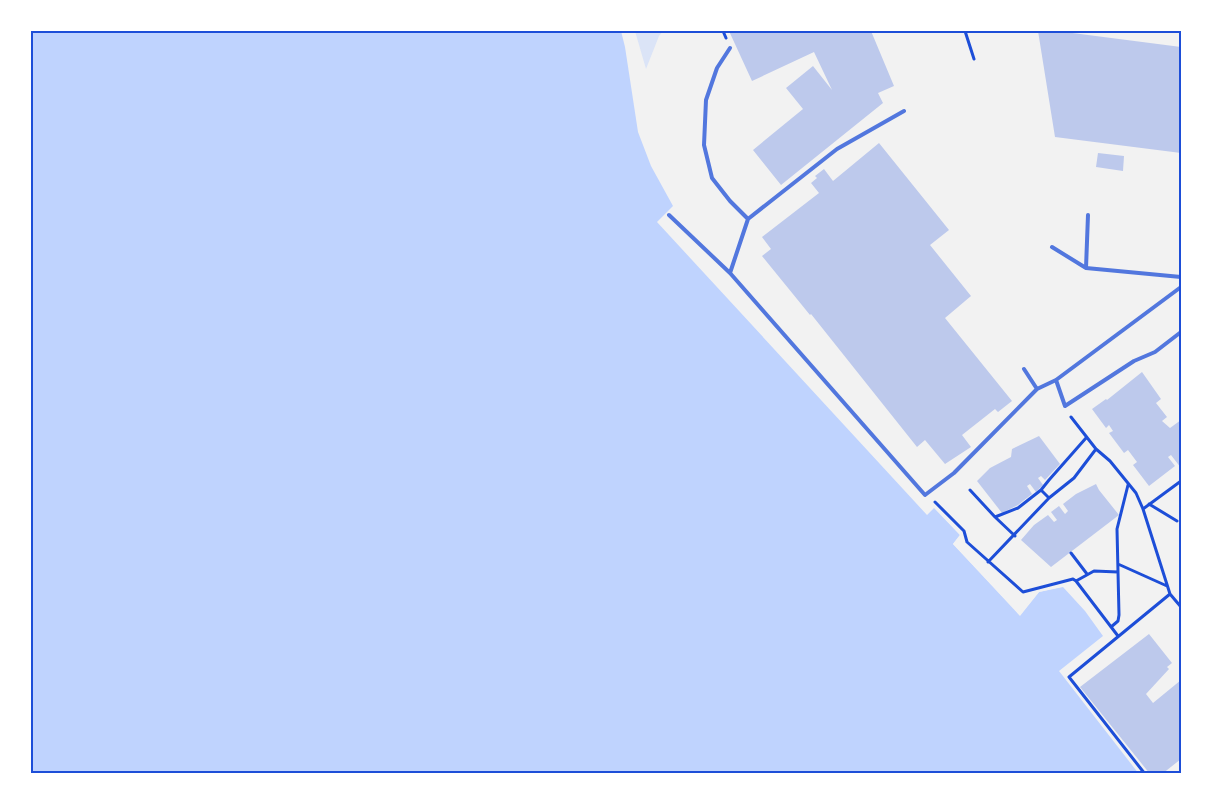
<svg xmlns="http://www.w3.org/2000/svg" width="1212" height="805" font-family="Georgia,serif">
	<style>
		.green { fill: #dbe4f7 }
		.water { fill: #bfd3fe }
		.pier { fill: #f2f2f2 }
		.building { fill: #bdc9ec }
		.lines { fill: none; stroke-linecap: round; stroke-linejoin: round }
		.path { stroke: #1d4ed8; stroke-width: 3 }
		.service { stroke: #5277de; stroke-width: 4 }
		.neatline { fill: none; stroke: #1d4ed8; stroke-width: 2 }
	</style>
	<rect width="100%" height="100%" fill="#f2f2f2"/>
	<path class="green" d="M635,31H663L659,36L646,69Z"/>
	<path class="water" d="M31,31H621L625,47L638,132L651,166L673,206L657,222L927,515L934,508L960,535L953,544L1020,616L1039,592L1063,587L1085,611L1103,636L1059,671L1139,774H31Z"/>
	<path class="pier" d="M936,506L963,533L956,544L1020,612L1038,590L1063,585L1065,586L1039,592L1020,615L953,544L960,535L934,507Z"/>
	<path class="building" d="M729,31H871L894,86L878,93L883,103L781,185L753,150L803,109L786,88L813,66L832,90L814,52L752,81Z
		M1038,31H1057L1181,47V153L1055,137Z
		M879,143L949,230L930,245L971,296L945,318L1012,401L998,412L995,409L962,435L971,447L945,464L925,440L917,447L811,314L810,315L762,256L771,249L762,237L819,193L811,183L817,178L815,176L824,169L833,181Z
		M1098,153L1124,156L1123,171L1096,167Z
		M1142,372L1161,399L1156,403L1167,417L1162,421L1170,428L1181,420V468L1171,455L1168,457L1175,466L1149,486L1133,465L1137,462L1128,450L1124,453L1109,433L1113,431L1109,425L1106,428L1092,409L1106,399L1107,400Z
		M1039,436L1060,464L1045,480L1041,476L1038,478L1043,485L1036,492L1030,484L1027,486L1032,494L1018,505L1002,513L977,481L990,468L1011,457L1012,449Z
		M1096,484L1099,490L1119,515L1051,567L1021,540L1034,525L1048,515L1054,522L1057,520L1051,512L1059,506L1065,514L1068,511L1063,504L1076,494Z
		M1149,634L1172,663L1167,667L1169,669L1146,694L1153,703L1181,680V759L1162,774H1150L1080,687Z"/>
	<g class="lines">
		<path class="path" d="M723,31L726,38
			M965,31L974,59
			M1071,417L1096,449L1110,461L1136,493L1143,509L1170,594L1181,607
			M970,490L995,517L1015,536
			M1041,490L1049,498
			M935,502L964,531L967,542L1023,592L1073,579L1076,581L1118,636
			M1149,504L1177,521
			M1143,509L1181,481
			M995,517L1018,508L1041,490L1049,480L1086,438
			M1071,553L1087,574
			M988,562L1049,498L1074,478L1096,449
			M1118,564L1167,586
			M1076,581L1094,571L1118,572
			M1111,627L1118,621L1119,615L1117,529L1128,485
			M1145,774L1069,677L1170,594"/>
		<path class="service" d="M730,48L717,68L706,100L704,145L712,178L730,201L748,219
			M669,215L730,273L925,495L954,473L1037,389L1056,380L1181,287
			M1052,247L1086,268L1181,277
			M1086,268L1088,215
			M730,273L748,219L837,149L904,111
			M1024,369L1037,389
			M1056,380L1065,406L1134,361L1155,352L1181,332"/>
	</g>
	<rect width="1212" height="805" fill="none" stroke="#ffffff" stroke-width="65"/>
	<rect x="32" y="32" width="1148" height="740" class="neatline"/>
</svg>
